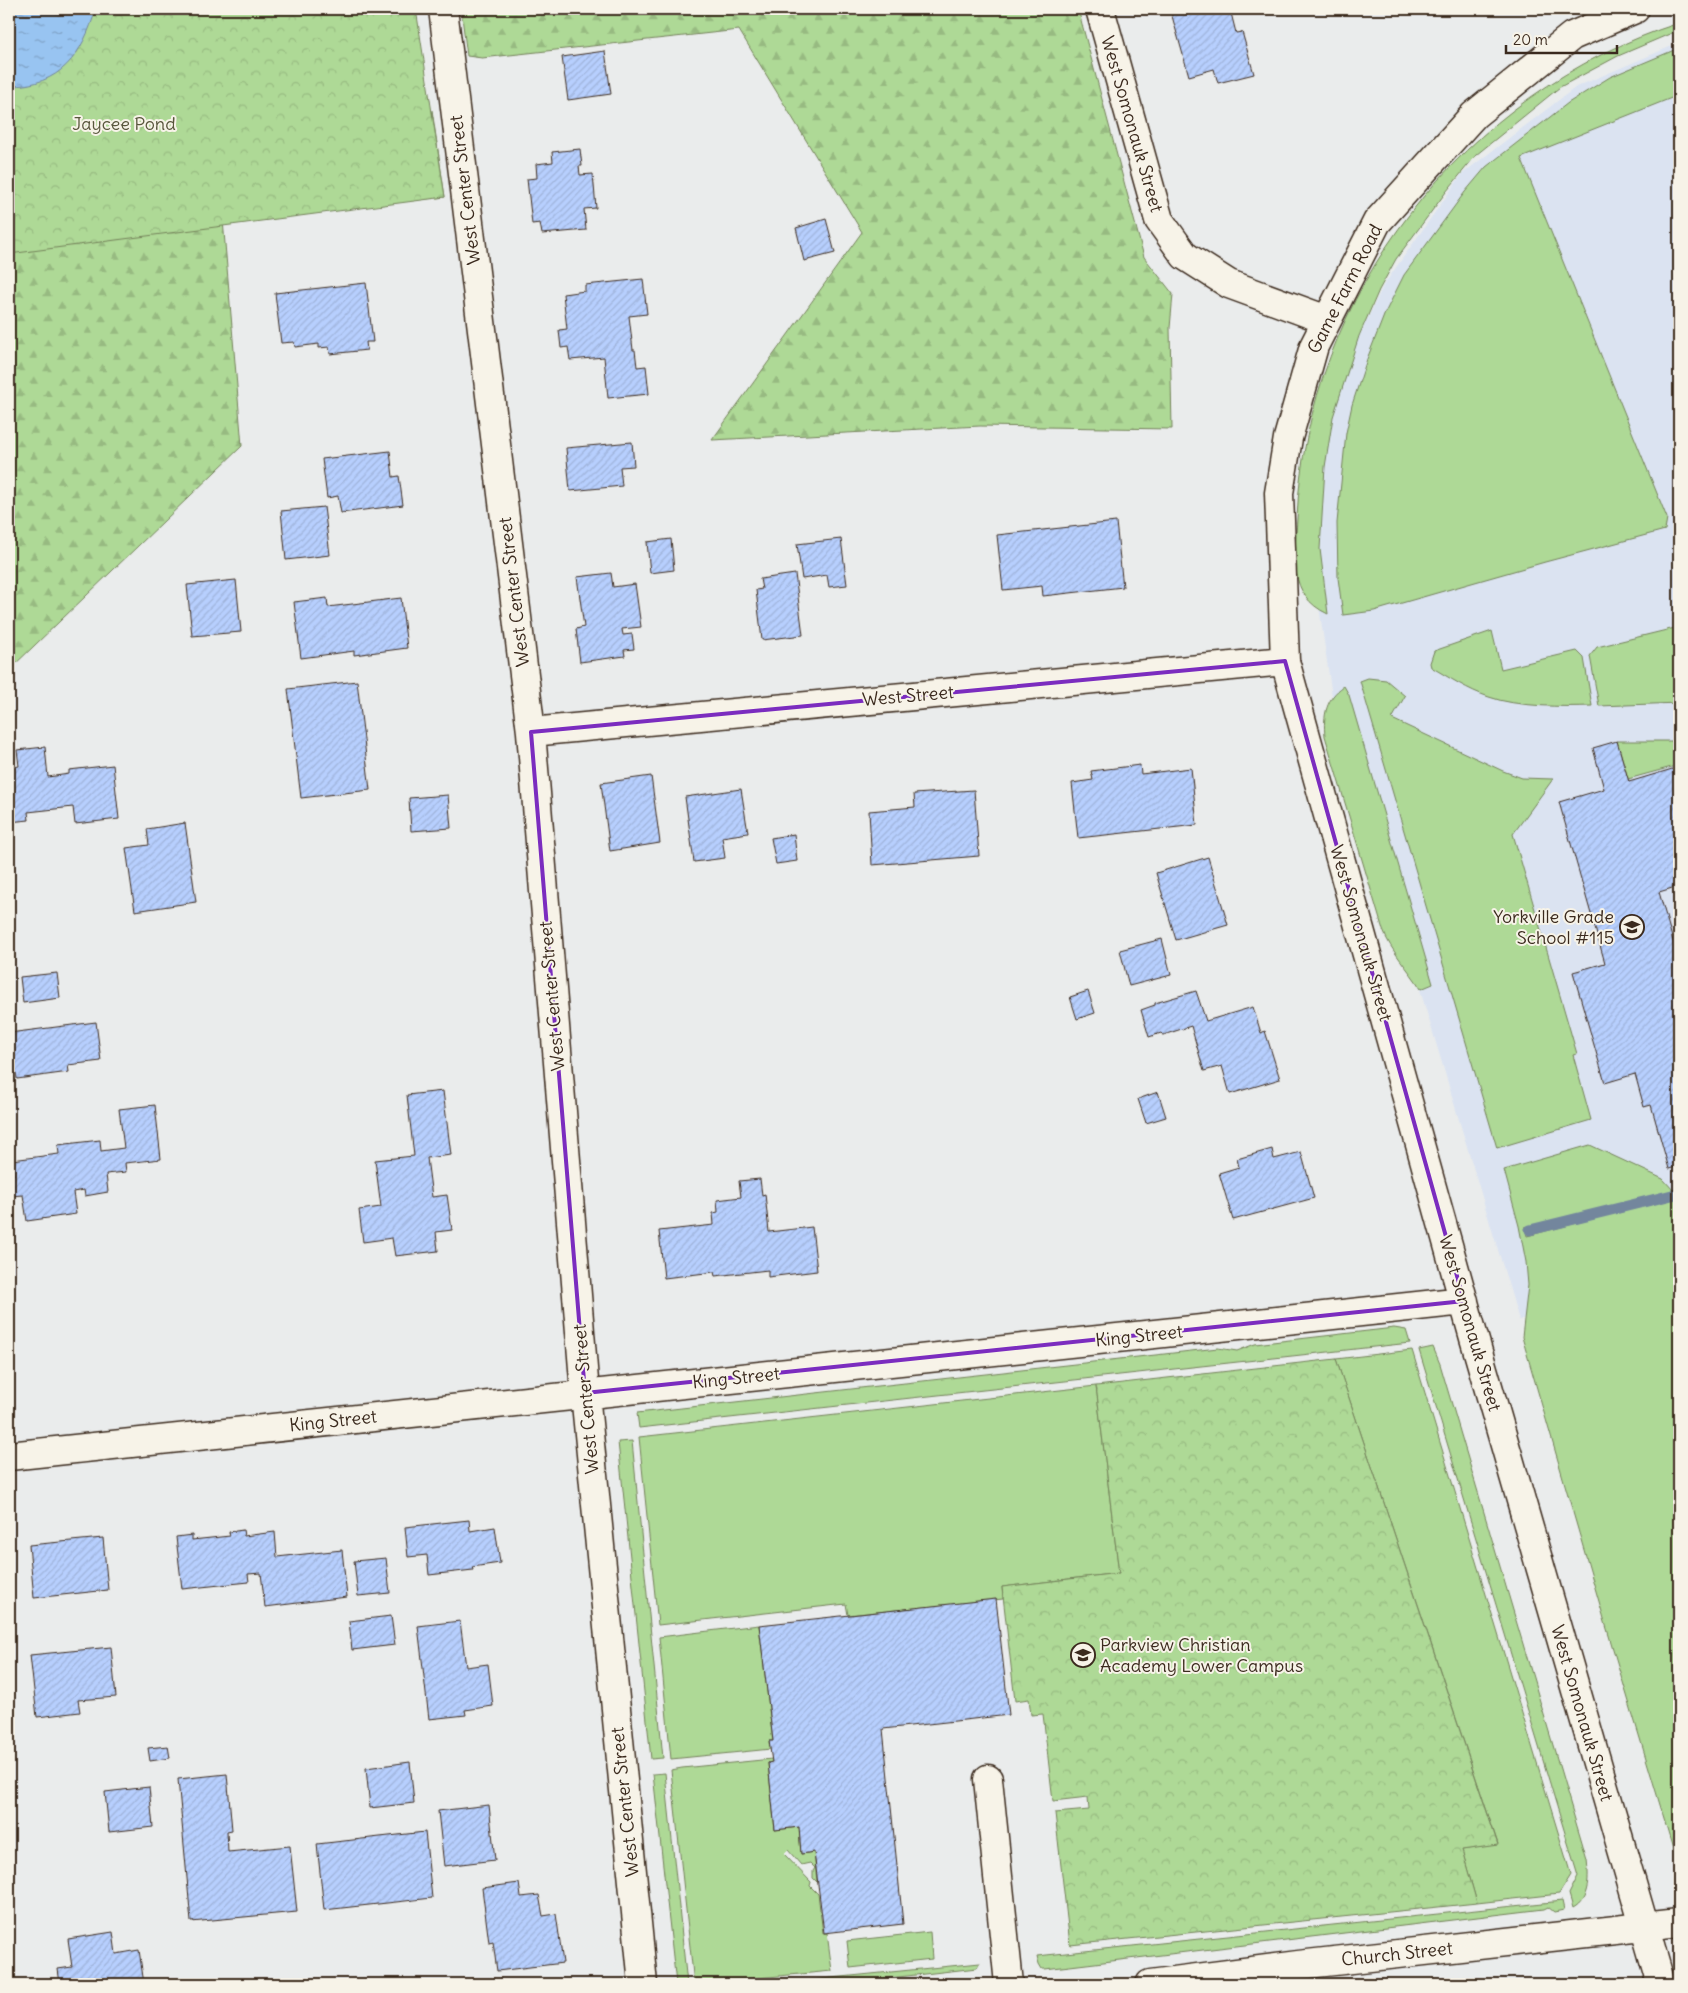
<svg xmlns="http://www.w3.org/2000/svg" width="1688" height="1993" font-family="Delius,sans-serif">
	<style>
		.built { fill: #dbe3f1 }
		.grass { fill: #aed996; stroke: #74825a }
		.forest { fill: url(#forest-firs); stroke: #74825a }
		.park { fill: url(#park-crowns); stroke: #74825a }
		.water { fill: url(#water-ripples); stroke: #73869d }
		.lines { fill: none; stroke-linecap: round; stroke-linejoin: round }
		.stream { stroke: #73869d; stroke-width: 11 }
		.building { fill: url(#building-hatch); stroke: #3b2a1e }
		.minor-casing { stroke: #3b2a1e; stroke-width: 31 }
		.minor { stroke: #f7f3e8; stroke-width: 28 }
		.marked { fill: none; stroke: #7b2cbf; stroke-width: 4; stroke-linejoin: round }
		.labels { text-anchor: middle; stroke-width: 4; stroke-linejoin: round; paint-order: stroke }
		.park-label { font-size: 18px; fill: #58563c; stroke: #f7f3e8 }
		.street-label { font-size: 18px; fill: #3b2a1e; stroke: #f7f3e8 }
		.poi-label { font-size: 18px; fill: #3b2a1e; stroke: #f7f3e8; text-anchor: end }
	</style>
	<defs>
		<pattern id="forest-firs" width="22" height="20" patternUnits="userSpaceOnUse" patternTransform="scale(1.25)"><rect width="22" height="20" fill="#aed996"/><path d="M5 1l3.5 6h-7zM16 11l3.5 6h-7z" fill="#97ba81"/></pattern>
		<pattern id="park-crowns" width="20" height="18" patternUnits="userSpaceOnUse" patternTransform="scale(1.25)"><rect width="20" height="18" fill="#aed996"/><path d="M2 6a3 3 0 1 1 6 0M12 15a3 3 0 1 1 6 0" fill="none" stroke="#97ba81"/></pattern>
		<pattern id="water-ripples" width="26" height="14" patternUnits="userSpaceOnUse" patternTransform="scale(1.25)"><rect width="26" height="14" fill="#98c4f1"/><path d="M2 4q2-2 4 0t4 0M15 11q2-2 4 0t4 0" fill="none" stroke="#7d9fc3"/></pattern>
		<pattern id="building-hatch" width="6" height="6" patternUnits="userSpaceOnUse" patternTransform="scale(1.25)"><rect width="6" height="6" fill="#b7cffe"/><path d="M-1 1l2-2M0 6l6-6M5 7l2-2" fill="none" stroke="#9eb2d9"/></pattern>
	</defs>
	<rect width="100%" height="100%" fill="#eaecec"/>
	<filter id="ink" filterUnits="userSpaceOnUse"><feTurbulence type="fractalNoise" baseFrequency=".02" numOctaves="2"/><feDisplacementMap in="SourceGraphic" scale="10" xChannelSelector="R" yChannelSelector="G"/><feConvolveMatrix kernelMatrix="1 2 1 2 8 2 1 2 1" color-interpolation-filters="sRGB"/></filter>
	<g filter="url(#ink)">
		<path class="built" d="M1679,43V1265L1519,1320L1332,696L1310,545L1334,389L1383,286L1462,174L1576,87Z"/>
		<path class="grass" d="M1679,23V30L1618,56L1560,87L1476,155L1446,192L1396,259L1379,290L1359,336L1333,417L1325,467L1320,549L1328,614C1287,595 1295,557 1297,519C1306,294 1465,91 1679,23Z
			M1679,48V95L1521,158L1667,518L1665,530L1545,562L1374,611L1343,615L1338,578L1337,523L1346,433L1352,405L1367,359L1385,313L1404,275L1465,192L1486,167L1568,103L1610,77Z
			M1679,627V703L1599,706L1590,656L1597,647Z
			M1492,631L1501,669L1577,651L1584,658L1592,706C1562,707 1517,707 1489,697C1468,690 1450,678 1431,667L1430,663L1434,651Z
			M1368,678L1386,680L1405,696L1392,719L1503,771L1522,778L1553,779L1513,834L1577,1054L1573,1055L1591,1120L1497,1148L1360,681Z
			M1344,686L1349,695L1433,984L1421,989C1409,969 1391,952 1383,930L1325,736C1323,715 1326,698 1344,686Z
			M1617,741H1679V765L1628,779Z
			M1590,1145L1663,1179L1674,1191L1525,1227L1527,1236L1642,1206L1679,1198V1868L1607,1629L1522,1337L1528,1285L1526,1262L1519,1226L1504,1170Z
			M1394,1328L1406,1330L1410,1343L639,1428L637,1413L1218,1348L1237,1351L1255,1344Z
			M1433,1347L1440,1364L1587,1860C1589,1876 1590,1899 1573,1908L1569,1894L1578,1876L1419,1350Z
			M1412,1350L1571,1875L1559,1894L1477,1903L1462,1850L1498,1844L1336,1359Z
			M1096,1386L1119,1573L1002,1587L1003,1599L848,1615L846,1604L658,1625L639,1437Z
			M632,1441L663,1758L651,1759L618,1442Z
			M759,1625L773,1741H770L771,1749L671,1759L659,1637Z
			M772,1759V1762L768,1763L775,1830L799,1827L801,1854L814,1852L817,1882L813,1878V1871L815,1868L810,1863L801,1865L788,1850L784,1854L811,1882L810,1886L818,1894L823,1933H827L832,1971L694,1984L671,1770L682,1768Z
			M665,1773L687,1984H676L653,1774Z
			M1562,1901L1564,1910L1554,1912L1548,1907L1544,1909L1045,1969H1042L1039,1964L1037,1956Z
			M930,1932L932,1959L850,1968L847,1941Z
			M980,1963L977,1968L837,1984H772Z"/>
		<path class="forest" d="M461,9H1078L1144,257L1173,294L1170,328L1172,429L980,426L712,440L862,232L739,30L482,58L467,56Z
			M9,86L432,110L445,197L223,220L242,446L9,670Z"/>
		<path class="park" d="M9,9H416L445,197L9,254Z
			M1336,1359L1498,1845L1462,1850L1477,1903L1070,1945L1055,1813L1089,1810L1088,1797L1053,1801L1043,1714L1031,1715L1029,1699L1015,1701L1002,1587L1119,1573L1096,1386Z"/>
		<path class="water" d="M9,9H96C82,55 61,86 9,86Z"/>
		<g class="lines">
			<path class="stream" d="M1530,1230L1676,1194"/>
		</g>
		<path class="building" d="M1170,9H1230L1236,33L1242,32L1254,74L1218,83L1214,69L1189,76Z
			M605,51L611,94L568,100L562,57Z
			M580,149L582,166H579L580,175L593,174L596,208L584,209L586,230L542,234L540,223L532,224L527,179L537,178L536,164L553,162L552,152Z
			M826,219L835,253L804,261L796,228Z
			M643,279L647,314L629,316L633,350H635L637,367L646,366L649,394L608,398L604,357L570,360L568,347L561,348L559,330L567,329L563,294L585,291V285Z
			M366,283L373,342H366L367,350L330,354L329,347L319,348V344L295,347L294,342L281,343L275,293Z
			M632,442L634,466L620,467L622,486L570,491L566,448Z
			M390,451L393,477L399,476L403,505L341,513L338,496L327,498L322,459Z
			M324,507L330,555L286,560L281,511Z
			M1116,522L1123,587L1043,596L1042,586L1003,590L997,535Z
			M671,539L674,570L650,573L647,542Z
			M841,539L847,585L829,587L827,575L802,579L797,544Z
			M611,573L613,587L635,584L641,627L622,629L623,635L632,634L634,649L624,650L625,656L580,662L576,629L584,627L577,577Z
			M795,574L803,635L762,640L756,590L762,589L760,579Z
			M236,580L241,632L192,636L187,585Z
			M327,598L328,607L401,598L407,648L354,655V651L301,658L294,602Z
			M357,681L370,790L301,798L288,689Z
			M1617,741L1629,782L1679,767V886L1659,892L1679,962V1166L1669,1169L1651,1105L1644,1107L1635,1074L1605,1083L1573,972L1605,963L1559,802L1604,789L1593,748Z
			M45,747L48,777L69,774V770L113,765L119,819L75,824L73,807L28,812L29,820L9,822V768L19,766L17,750Z
			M1140,765L1141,774L1191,768L1197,825L1078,838L1072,783L1093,780L1091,771Z
			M651,776L660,843L610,851L601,783Z
			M741,789L748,833L722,837L725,858L694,862L685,797Z
			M974,790L979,856L872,865L869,811L915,807L914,794Z
			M448,795L451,828L411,831L409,798Z
			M185,823L196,902L135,911L126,848L149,845L147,829Z
			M794,834L797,861L776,864L771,838Z
			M1208,857L1228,925L1176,940L1156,873Z
			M1162,939L1171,975L1129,986L1120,950Z
			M57,973L60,998L23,1003L20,977Z
			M1088,991L1095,1013L1077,1019L1070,997Z
			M1196,991L1206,1021L1253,1007L1261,1033L1265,1031L1280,1079L1230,1094L1222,1066L1204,1071L1191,1026L1163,1035L1161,1033L1149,1037L1141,1010L1155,1005V1003Z
			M96,1022L101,1061L68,1065L69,1072L17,1079L16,1073L9,1074V1033Z
			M443,1091L451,1155L427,1158L432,1197L447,1195L452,1230L436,1232L438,1251L395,1256L392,1238L363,1242L359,1210L381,1207L375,1160L414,1156L407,1095Z
			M1158,1092L1166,1117L1146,1123L1138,1099Z
			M155,1105L161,1159L125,1163L126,1172L106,1174L108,1192L85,1196L84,1190L73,1192L76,1214L27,1221L23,1195L9,1196V1176L14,1175L12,1160L59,1154L58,1145L100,1140L101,1151L124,1148L119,1109Z
			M1272,1149L1274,1159L1301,1152L1314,1198L1233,1220L1219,1173L1239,1167L1237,1159Z
			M760,1179L762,1195L765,1194L769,1232L812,1227L817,1271L768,1277V1270L715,1276L714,1272L664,1278L659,1231L714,1225L713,1213L718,1212L717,1200L741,1197L739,1181Z
			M469,1520L470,1531L495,1527L500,1563L472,1567L473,1570L429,1575L427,1555L408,1557L405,1527Z
			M243,1530L244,1536L275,1532L277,1557L342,1550L347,1597L265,1607L261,1573L248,1574L249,1582L182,1589L176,1537L192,1535V1540L230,1536L229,1532Z
			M103,1538L108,1590L34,1598L29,1545Z
			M386,1558L390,1593L358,1596L354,1561Z
			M996,1599L1009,1715L883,1729L903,1924L824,1933L814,1852L801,1854L799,1827L775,1830L768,1763L772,1762L769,1741H773L759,1625Z
			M391,1616L395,1645L352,1650L349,1621Z
			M460,1621L466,1667L488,1664L493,1706L465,1710L466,1715L429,1719L418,1626Z
			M111,1647L116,1697L78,1700L80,1712L37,1717L30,1655Z
			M168,1746L170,1758L150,1761L148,1748Z
			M410,1762L414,1803L370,1808L366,1768Z
			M227,1774L232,1830L227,1831L228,1852L290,1846L297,1912L191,1922L178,1779Z
			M149,1787L153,1827L109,1832L105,1792Z
			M489,1805L495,1860L444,1866L438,1811Z
			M425,1832L432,1898L324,1910L317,1844Z
			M519,1883L521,1897L539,1895L543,1916L556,1914L563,1963L497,1971L493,1942L489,1943L482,1888Z
			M113,1932L116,1954L139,1950L144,1984H60L58,1969L72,1967L68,1939Z"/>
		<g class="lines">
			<defs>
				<path id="minor" d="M443,9L531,732L585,1393L643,1984
					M1100,9L1159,220L1185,256L1229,284L1327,320
					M1635,9L1572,36L1474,115L1377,222L1314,346L1288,438L1279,493L1285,661L1474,1338L1661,1984
					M531,732L1285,661
					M9,1456L1464,1301
					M988,1779L1009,1984
					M1150,1984L1298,1965L1679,1923"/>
			</defs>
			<use href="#minor" class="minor-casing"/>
			<use href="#minor" class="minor"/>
		</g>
	</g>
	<path class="marked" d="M1285,661L1464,1301L585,1393L531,732Z"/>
	<defs>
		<symbol id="school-ring" viewBox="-11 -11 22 22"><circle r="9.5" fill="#f7f3e8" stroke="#3b2a1e" stroke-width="1.5"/><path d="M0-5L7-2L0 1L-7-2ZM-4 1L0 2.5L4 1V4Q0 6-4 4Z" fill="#3b2a1e"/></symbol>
	</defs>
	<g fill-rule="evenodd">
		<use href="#school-ring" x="1618" y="913" width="28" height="28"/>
		<use href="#school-ring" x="1069" y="1641" width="28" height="28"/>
	</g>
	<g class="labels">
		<g class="park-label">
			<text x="124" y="130">Jaycee Pond</text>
		</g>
		<g class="street-label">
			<text transform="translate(1132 124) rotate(74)" y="6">West Somonauk Street</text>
			<text transform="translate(465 190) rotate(-97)" y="6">West Center Street</text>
			<text transform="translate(1345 289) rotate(-63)" y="6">Game Farm Road</text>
			<text transform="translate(514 592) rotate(-97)" y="6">West Center Street</text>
			<text transform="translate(908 696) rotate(-5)" y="6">West Street</text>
			<text transform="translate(1361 933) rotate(74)" y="6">West Somonauk Street</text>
			<text transform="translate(552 996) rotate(-95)" y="6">West Center Street</text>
			<text transform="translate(1470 1323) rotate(74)" y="6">West Somonauk Street</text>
			<text transform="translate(1139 1336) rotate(-6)" y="6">King Street</text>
			<text transform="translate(736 1378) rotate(-6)" y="6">King Street</text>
			<text transform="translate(586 1399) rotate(-95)" y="6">West Center Street</text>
			<text transform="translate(333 1421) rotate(-6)" y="6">King Street</text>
			<text transform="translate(1582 1713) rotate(74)" y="6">West Somonauk Street</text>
			<text transform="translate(625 1802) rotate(-96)" y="6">West Center Street</text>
			<text transform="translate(1397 1954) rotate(-6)" y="6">Church Street</text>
		</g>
		<g class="poi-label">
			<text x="1614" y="923">Yorkville Grade<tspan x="1614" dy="21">School #115</tspan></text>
			<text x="1100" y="1651" text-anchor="start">Parkview Christian<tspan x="1100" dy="21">Academy Lower Campus</tspan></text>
		</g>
	</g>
	<rect width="1688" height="1993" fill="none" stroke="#f7f3e8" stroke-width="30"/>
	<rect x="15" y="15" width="1658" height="1963" fill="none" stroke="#3b2a1e" stroke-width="2" filter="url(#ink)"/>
	<path d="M1506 45v8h111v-8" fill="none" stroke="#3b2a1e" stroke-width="2.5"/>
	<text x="1513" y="45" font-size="15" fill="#3b2a1e" stroke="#f7f3e8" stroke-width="4" paint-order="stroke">20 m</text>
</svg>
